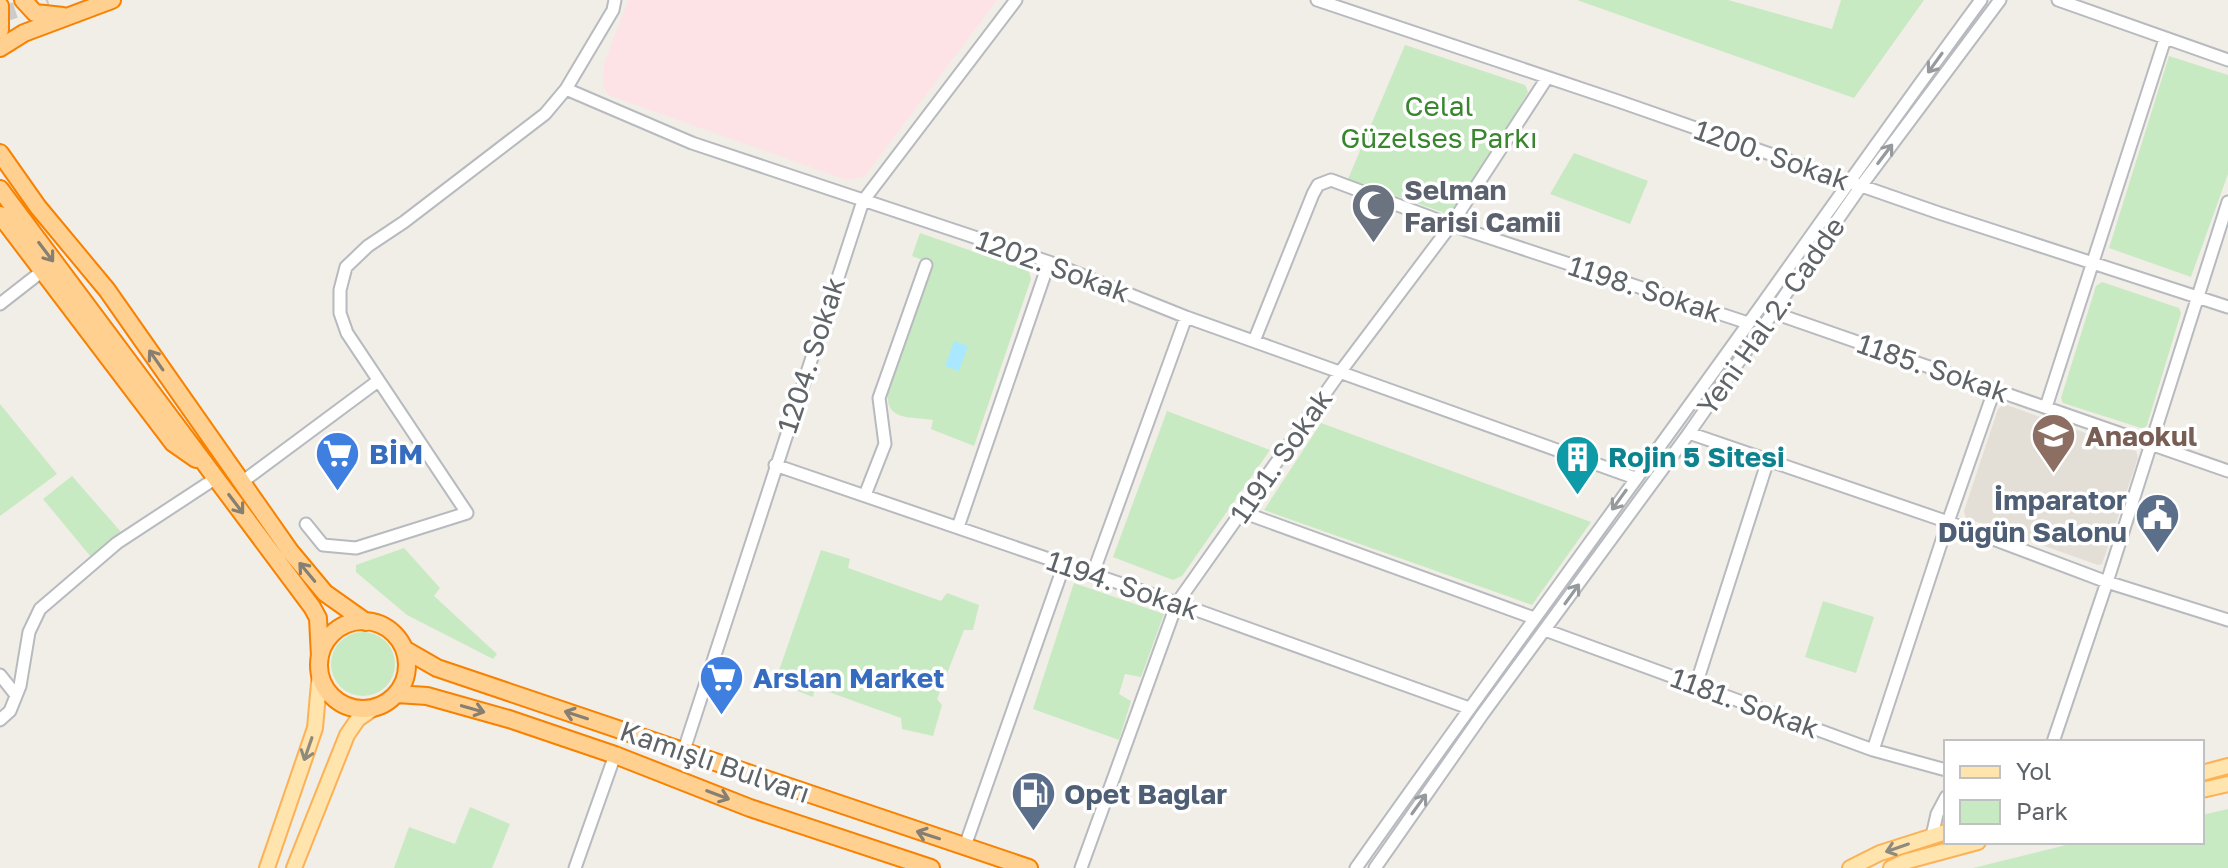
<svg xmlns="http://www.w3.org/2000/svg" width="2228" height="868" font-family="'Golos Text',sans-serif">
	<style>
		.education { fill: #e3dfd7 }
		.medical { fill: #fde3e5 }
		.green { fill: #c8eac2 }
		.water { fill: #a9e8ff }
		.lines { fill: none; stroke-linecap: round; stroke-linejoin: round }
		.highway-tunnel { stroke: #cccbc7; stroke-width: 16; stroke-dasharray: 16 8; stroke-linecap: butt }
		.minor-casing { stroke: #b7babe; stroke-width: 15 }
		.major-casing { stroke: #fcb155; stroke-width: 18 }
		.highway-casing { stroke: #f88100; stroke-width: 20 }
		.minor { stroke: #fff; stroke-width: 11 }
		.major { stroke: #ffe4ae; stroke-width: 14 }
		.highway { stroke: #ffd090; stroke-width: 16 }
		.oneway { stroke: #969a9d }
		.oneway2 { stroke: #867f72 }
		.oneway3 { stroke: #8e8a7d }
		.labels { text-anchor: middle; stroke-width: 7; stroke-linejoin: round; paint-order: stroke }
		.park-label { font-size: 28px; fill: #39862f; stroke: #fff }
		.street-label { font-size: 28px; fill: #5e6468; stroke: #fff }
		.worship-label { font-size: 28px; font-weight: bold; fill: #5b616d; stroke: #fff; text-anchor: start }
		.education-label { font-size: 28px; font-weight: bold; fill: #785e54; stroke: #fff; text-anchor: start }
		.shop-label { font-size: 28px; font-weight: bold; fill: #366cbe; stroke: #fff; text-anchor: start }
		.culture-label { font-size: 28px; font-weight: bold; fill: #0d838f; stroke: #fff; text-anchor: start }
		.service-label { font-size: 28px; font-weight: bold; fill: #4e5e75; stroke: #fff; text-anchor: end }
	</style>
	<rect width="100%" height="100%" fill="#f1ede7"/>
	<path class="education" d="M2004,404L2136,451L2138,458L2102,564L2098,565L1966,518L1964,511L1998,409Z"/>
	<path class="medical" d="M628,0H997L864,177L847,180L608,95L603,84L604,64Z"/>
	<path class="green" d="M1577,0H1728L1832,29L1841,0H1924L1854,98Z
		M1405,45L1525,85L1528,92L1454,220L1442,212L1348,179Z
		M2169,56L2228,75V174L2191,277L2109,248Z
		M1574,153L1648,181L1630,224L1550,194Z
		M920,233L1029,271L1031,279L974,446L931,429L933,420C909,416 884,422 888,389L930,263L912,256Z
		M2102,282L2179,308L2181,313L2147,425L2144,429L2063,403L2061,398L2096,286Z
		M0,404L57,474L0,516Z
		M1167,411L1270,450L1182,576L1173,580L1113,557Z
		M1321,423L1591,522L1532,605L1264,510Z
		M72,476L121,532L91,557L43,499Z
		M404,548L440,588L434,596L497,654L493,659L407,615L356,572V565Z
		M821,550L850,559L848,568L941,601L947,593L979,605L973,630H964L937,699L942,705L933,736L902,729L901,718L815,687L813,697L775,682Z
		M1074,583L1164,614L1141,677L1125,674L1119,694L1131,701L1119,740L1033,709Z
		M1823,601L1874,617L1856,673L1805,657Z
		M331 664a32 32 0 1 1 64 0a32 32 0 1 1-64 0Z
		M470,807L510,824L492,868H394L409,827L455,844Z
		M2228,809V868H1973L2078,842H2202V815Z"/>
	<path class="water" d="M954,341L968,346L959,371L945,366Z"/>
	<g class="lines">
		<path class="highway-tunnel" d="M0,15L48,0"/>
		<defs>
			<path id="minor" d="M615,0L613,10L566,89L692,143L1049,262L1186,317L1635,478
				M1317,0L1618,101L1939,213L2228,307
				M2058,0L2228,60
				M0,304L41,272
				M1774,313L2228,471
				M1254,341L1313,194L1318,185L1331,180L1451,225L1748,323
				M2046,407L2165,39
				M1689,433L1948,522L2107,582L2228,620
				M775,465L1177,603L1469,708
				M242,482L378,381
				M865,495L885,444L879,398L926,265
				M1242,512L1534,618
				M306,524L323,545L356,548L467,513L347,333L340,313V290L346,267L368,246L404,222L545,114L566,89
				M958,527L1049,262
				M1092,576L1186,317
				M1545,630L1873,750L1946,770
				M0,675L16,695
				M1696,685L1768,460
				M0,720L10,711L20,686L29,632L40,609L117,543L216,478
				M2053,742L2107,582L2228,202
				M684,750L863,201L1016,0
				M1873,750L1948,522L1995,388
				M1932,836L1937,814L1946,797
				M965,846L1064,565
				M575,868L615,755
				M1081,868L1177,603L1341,371L1451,225L1547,78
				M1356,868C1485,685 1618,505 1748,324C1826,215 1902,107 1981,0
				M1375,868L1482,715L1689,433L1861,186L2000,0"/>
			<path id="major" d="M2202,773L2228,766
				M2202,790L2228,784
				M267,868L315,728L320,672
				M294,868L347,735L358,719L374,708
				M1850,868L1880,853L1946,832
				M1891,868L1904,862L1978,842"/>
			<path id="highway" d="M23,0L35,13L63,16
				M0,6V30
				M0,48L24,33L112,0
				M0,153L38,207L107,290L290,551L325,593L366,622
				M0,189L312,607L318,618L320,657
				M0,215L173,443L196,459
				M319 665a44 44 0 1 1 88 0a44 44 0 1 1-88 0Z
				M404,649L437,668L1029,868
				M397,694L427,696L509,719L615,755L750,808L931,868"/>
		</defs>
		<use href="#minor" class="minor-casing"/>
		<use href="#major" class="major-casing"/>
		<use href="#highway" class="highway-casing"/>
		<use href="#minor" class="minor"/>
		<use href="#major" class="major"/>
		<use href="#highway" class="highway"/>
	</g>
	<defs><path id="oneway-shaft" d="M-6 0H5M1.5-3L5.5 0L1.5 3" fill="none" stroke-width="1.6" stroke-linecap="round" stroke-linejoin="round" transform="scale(2)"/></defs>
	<g class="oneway">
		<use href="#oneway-shaft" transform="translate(1935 63) rotate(126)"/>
		<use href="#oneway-shaft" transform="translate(1885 154) rotate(-53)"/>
		<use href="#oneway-shaft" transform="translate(1619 500) rotate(126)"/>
		<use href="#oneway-shaft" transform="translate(1572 594) rotate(-54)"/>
		<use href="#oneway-shaft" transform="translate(1419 804) rotate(-54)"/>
	</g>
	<g class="oneway2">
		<use href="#oneway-shaft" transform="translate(46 252) rotate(53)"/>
		<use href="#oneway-shaft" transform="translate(156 360) rotate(-125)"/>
		<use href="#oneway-shaft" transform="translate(236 504) rotate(53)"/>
		<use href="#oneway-shaft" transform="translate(307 572) rotate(-130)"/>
		<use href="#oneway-shaft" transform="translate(473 709) rotate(16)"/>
		<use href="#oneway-shaft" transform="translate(576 715) rotate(-162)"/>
		<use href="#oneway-shaft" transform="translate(718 795) rotate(21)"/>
		<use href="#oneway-shaft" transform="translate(928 835) rotate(-162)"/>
	</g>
	<g class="oneway3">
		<use href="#oneway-shaft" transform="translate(308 749) rotate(109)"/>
		<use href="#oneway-shaft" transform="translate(1897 848) rotate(161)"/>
	</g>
	<defs>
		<symbol id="mosque-pin" viewBox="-11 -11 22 30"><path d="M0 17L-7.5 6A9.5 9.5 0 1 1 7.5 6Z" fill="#6b7280" stroke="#fff"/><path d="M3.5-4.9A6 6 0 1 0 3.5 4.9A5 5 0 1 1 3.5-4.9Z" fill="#fff"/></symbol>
		<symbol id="school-pin" viewBox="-11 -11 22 30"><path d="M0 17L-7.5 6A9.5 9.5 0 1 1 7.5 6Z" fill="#8d6e63" stroke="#fff"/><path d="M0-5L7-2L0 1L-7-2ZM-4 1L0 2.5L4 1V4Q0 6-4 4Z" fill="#fff"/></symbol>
		<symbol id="supermarket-pin" viewBox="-11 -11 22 30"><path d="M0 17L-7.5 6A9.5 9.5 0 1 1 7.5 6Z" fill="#3f7fe0" stroke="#fff"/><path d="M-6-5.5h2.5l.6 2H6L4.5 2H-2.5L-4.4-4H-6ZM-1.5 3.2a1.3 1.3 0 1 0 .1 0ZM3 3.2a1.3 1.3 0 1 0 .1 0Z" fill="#fff"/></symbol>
		<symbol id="building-pin" viewBox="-11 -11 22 30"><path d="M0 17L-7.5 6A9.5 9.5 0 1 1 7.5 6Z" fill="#0f9aa8" stroke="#fff"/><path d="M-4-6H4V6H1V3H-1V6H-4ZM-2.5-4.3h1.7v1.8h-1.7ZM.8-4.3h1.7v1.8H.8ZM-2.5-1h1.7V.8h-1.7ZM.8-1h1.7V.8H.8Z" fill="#fff"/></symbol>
		<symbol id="civic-pin" viewBox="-11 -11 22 30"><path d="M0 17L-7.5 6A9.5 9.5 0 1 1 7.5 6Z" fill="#5c6f8a" stroke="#fff"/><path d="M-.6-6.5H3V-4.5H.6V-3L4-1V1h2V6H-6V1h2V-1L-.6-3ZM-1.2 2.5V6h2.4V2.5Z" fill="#fff"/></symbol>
		<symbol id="fuel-pin" viewBox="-11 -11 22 30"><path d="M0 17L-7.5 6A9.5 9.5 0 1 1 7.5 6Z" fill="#5c6f8a" stroke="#fff"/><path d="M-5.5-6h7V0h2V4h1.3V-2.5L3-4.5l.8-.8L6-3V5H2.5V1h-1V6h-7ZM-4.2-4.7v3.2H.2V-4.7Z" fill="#fff"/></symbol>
	</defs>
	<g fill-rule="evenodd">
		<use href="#mosque-pin" x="1348" y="180" width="51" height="69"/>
		<use href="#school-pin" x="2028" y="410" width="51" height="69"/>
		<use href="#supermarket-pin" x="312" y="428" width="51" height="69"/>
		<use href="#building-pin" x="1552" y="432" width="51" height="69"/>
		<use href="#civic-pin" x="2132" y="490" width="51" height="69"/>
		<use href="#supermarket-pin" x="696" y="652" width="51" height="69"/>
		<use href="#fuel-pin" x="1008" y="768" width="51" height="69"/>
	</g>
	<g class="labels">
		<g class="park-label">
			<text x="1439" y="116">Celal<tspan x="1439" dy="32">Güzelses Parkı</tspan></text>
		</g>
		<g class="street-label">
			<text transform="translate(1772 155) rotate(19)" y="10">1200. Sokak</text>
			<text transform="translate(1053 266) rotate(20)" y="10">1202. Sokak</text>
			<text transform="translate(1645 289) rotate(18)" y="10">1198. Sokak</text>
			<text transform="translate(1771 316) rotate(-55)" y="10">Yeni Hal 2. Cadde</text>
			<text transform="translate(811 355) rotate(-72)" y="10">1204. Sokak</text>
			<text transform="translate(1933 368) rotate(19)" y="10">1185. Sokak</text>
			<text transform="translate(1281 456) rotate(-55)" y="10">1191. Sokak</text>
			<text transform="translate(1123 585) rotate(19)" y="10">1194. Sokak</text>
			<text transform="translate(1745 703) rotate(20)" y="10">1181. Sokak</text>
			<text transform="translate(715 762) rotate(19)" y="10">Kamışlı Bulvarı</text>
		</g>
		<g class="worship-label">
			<text x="1404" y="200">Selman<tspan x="1404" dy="32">Farisi Camii</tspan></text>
		</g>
		<g class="education-label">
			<text x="2085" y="446">Anaokul</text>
		</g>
		<g class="shop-label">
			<text x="369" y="464">BİM</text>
			<text x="753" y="688">Arslan Market</text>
		</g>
		<g class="culture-label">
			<text x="1608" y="467">Rojin 5 Sitesi</text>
		</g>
		<g class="service-label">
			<text x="2127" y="510">İmparator<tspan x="2127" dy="32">Düğün Salonu</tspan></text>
			<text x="1064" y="804" text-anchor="start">Opet Bağlar</text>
		</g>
	</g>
	<rect x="1944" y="740" width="260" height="104" fill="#ffffff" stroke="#bfc1c3" stroke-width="2"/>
	<rect x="1960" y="766" width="40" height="12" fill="#ffe4ae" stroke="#bfc1c3" stroke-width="2"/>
	<text x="2016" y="780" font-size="24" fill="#5e6468">Yol</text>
	<rect x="1960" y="800" width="40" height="24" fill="#c8eac2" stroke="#bfc1c3" stroke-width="2"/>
	<text x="2016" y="820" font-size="24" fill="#5e6468">Park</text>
</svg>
